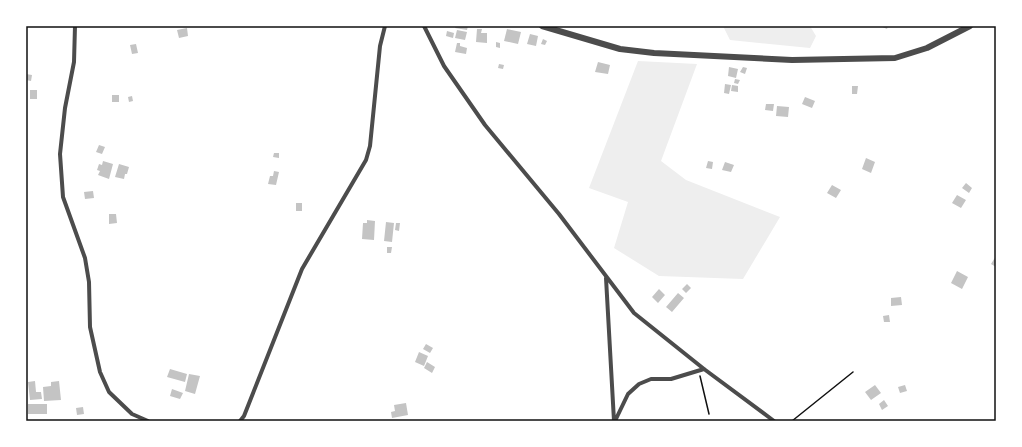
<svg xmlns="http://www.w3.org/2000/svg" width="1022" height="447" font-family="Cabin,sans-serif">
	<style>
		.green { fill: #eee }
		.building { fill: #c4c4c4 }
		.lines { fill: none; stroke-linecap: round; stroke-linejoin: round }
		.path { stroke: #111; stroke-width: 1.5 }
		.minor { stroke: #4c4c4c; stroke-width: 4 }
		.tertiary { stroke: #4c4c4c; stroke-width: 6 }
		.neatline { fill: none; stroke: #111; stroke-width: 1.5 }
	</style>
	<rect width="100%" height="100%" fill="#fff"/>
	<path class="green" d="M723,26H810L816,36L810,48L730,40Z
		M638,61L697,64L661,161L686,180L780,217L743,279L659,276L614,248L628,202L589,188Z"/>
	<path class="building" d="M456,26H468L467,30L455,28Z
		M880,26H888L887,29Z
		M187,28L188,36L179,38L177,30Z
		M477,29H482L481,33H487V43L476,42Z
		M507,29L521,32L518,44L504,41Z
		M457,30L467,32L465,40L455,38Z
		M447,31L454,33L453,38L446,36Z
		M530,34L538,36L536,46L527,44Z
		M543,39L547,41L545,45L541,44Z
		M496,42L500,43V48L496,47Z
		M457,43H460V46L467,48L466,54L455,52Z
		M136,44L138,53L132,54L130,45Z
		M598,62L610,65L608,74L595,72Z
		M499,64L504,65L503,69L498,68Z
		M729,67L738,69L736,78L728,76Z
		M743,67L747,68L745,74L740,72Z
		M26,74L32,75L31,81L26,80Z
		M735,79L740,80L738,84L734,83Z
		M725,84L731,85L729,94L724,93Z
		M732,85L738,86V92L731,91Z
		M852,86H858L857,94H852Z
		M30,90H37V99H30Z
		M112,95H119V102H112Z
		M132,96L133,101L129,102L128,97Z
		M805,97L815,101L812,108L802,104Z
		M766,104H774L773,111L765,110Z
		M777,106L789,107L788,117L776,116Z
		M99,145L105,147L102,154L96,152Z
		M274,153H279V158L273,157Z
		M866,158L875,162L871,173L862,169Z
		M103,161L113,164L109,179L98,175L100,171L97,170L99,164L102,165Z
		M708,161L713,162L712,169L706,168Z
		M725,162L734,165L731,172L722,170Z
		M119,164L129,167L127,174H125L124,179L115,177Z
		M274,171L279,172L276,185L268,184L270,176H273Z
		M966,183L972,188L969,193L962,188Z
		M832,185L841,190L836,198L827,193Z
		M93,191L94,198L85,199L84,192Z
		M957,195L966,200L961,208L952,203Z
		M296,203H302V211H296Z
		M109,214H116L117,223L109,224Z
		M367,220L375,221L374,240L362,239L363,223H367Z
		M386,222L394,223L392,242L384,241Z
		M396,223H400L399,231L395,230Z
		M387,247H392L391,253H387Z
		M996,256V267L991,264Z
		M957,271L968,277L962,289L951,283Z
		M687,284L691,288L686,293L682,289Z
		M659,289L665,295L658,303L652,297Z
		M678,293L684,298L672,312L666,307Z
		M901,297L902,305L891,306V298Z
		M889,315L890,322H884L883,316Z
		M426,344L433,348L430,353L423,349Z
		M419,352L428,356L424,366L415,362Z
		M427,362L435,367L432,373L424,368Z
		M170,369L187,374L185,382L167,377Z
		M189,374L200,376L195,394L185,391Z
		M35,381L36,392H41L42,399L30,400L28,382Z
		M59,381L61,400L44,401L43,387L51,386V382Z
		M875,385L881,393L871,400L865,392Z
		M905,385L907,391L900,393L898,387Z
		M172,389L183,393L180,399L170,396Z
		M884,400L888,406L882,410L879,404Z
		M406,403L408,415L392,418L391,412L395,411L394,405Z
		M28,404H47V414H28Z
		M83,407L84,414L77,415L76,408Z"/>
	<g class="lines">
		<path class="path" d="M700,376L709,414
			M792,421L853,372"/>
		<path class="minor" d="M75,26L74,62L65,108L60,154L63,197L85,258L89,282L90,327L100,372L109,392L132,414L148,421
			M424,26L444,66L485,125L559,214L634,313L704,369L774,421
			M606,278L614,421
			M240,421L244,416L302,269L366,160L370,146L380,46L385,26
			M615,421L628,394L639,384L651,379H671L704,369"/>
		<path class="tertiary" d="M542,26L620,49L654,53L792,60L895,58L927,48L970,26"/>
	</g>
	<rect width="1022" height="447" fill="none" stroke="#ffffff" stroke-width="54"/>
	<rect x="27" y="27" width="968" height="393" class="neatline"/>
</svg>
